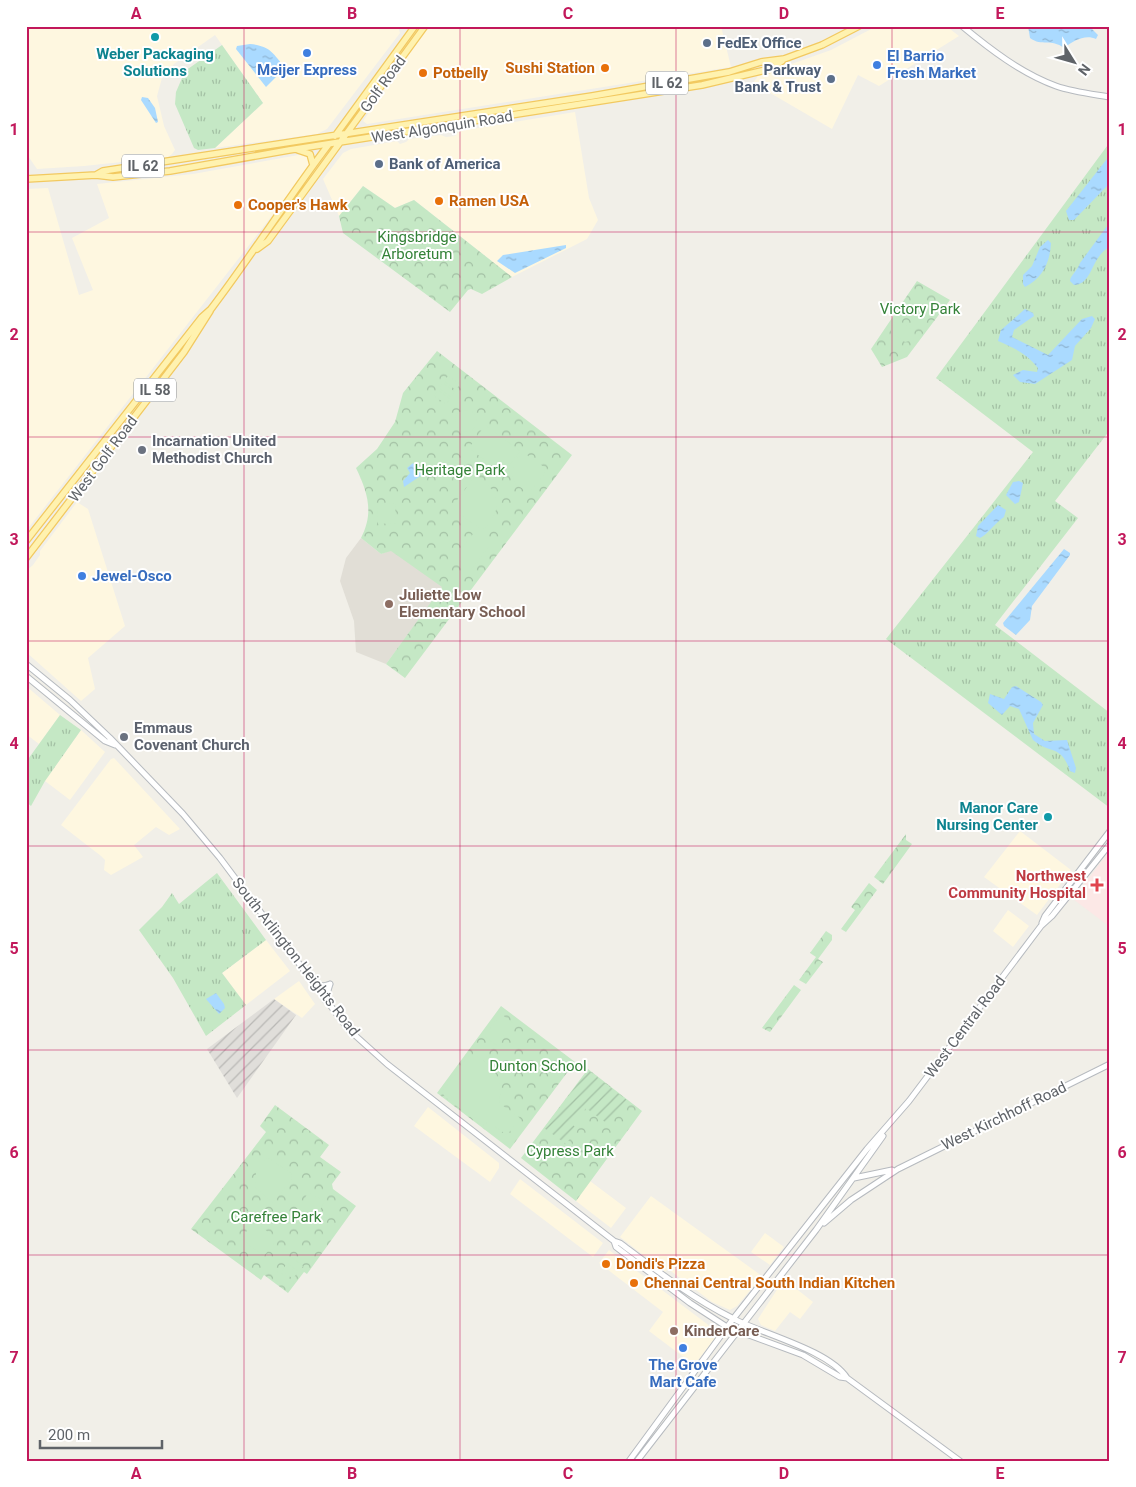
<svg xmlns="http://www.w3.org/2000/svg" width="1136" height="1487" font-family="Roboto,sans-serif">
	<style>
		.commercial { fill: #fef7e0 }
		.industrial { fill: url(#industrial-furrows) }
		.education { fill: #e1ded6 }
		.medical { fill: #fce8e6 }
		.grass { fill: url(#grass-tufts) }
		.park { fill: url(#park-crowns) }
		.garden { fill: url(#garden-furrows) }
		.pitch { fill: #c5e8c5 }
		.water { fill: url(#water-ripples) }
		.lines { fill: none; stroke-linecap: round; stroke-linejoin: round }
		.secondary-casing { stroke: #b6babf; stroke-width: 7 }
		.primary-casing { stroke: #f2c960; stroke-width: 8 }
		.secondary { stroke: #fff; stroke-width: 5 }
		.primary { stroke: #fff2af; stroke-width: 5.5 }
		.grid { fill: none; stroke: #c2185b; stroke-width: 1; stroke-opacity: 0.55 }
		.culture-dot { fill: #0f9aa8; stroke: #fff; stroke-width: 2 }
		.service-dot { fill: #5c6f8a; stroke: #fff; stroke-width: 2 }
		.shop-dot { fill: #3f7fe0; stroke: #fff; stroke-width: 2 }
		.food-dot { fill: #e8710a; stroke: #fff; stroke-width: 2 }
		.worship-dot { fill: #6b7280; stroke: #fff; stroke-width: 2 }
		.education-dot { fill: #8d6e63; stroke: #fff; stroke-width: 2 }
		.health-dot { fill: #e0444e; stroke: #fff; stroke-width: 2 }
		.labels { text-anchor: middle; stroke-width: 4; stroke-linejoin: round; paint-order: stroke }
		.shield { fill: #fff; stroke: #8f9295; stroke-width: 1 }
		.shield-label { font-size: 14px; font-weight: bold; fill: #5f6368 }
		.service-label { font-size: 15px; font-weight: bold; fill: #4e5e75; stroke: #fff; text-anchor: start }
		.culture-label { font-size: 15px; font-weight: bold; fill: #0d838f; stroke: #fff }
		.shop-label { font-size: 15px; font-weight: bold; fill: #366cbe; stroke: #fff; text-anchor: start }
		.food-label { font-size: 15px; font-weight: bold; fill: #c56008; stroke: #fff; text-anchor: start }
		.street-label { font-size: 15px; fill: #5f6368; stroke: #fff }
		.park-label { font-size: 15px; fill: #348238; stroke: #fff }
		.worship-label { font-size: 15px; font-weight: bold; fill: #5b616d; stroke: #fff; text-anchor: start }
		.education-label { font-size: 15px; font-weight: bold; fill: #785e54; stroke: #fff; text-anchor: start }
		.health-label { font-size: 15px; font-weight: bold; fill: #be3a42; stroke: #fff; text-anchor: end }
		.neatline { fill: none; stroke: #c2185b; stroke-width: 2 }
		.grid-label { font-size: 16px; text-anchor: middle; font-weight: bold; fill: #c2185b }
	</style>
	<defs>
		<pattern id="industrial-furrows" width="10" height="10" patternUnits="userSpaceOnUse" patternTransform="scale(1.25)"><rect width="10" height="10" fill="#e0deda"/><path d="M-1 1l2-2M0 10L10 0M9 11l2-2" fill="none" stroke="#b9b8b5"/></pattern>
		<pattern id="grass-tufts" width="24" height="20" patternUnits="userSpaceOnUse" patternTransform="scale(1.25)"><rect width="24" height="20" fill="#c5e8c5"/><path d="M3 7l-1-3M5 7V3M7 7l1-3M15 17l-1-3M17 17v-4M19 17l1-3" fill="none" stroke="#a3c0a4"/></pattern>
		<pattern id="park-crowns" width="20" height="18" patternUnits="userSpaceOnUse" patternTransform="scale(1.25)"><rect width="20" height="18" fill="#c5e8c5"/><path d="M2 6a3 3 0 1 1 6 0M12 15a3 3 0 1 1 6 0" fill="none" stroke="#a3c0a4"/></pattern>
		<pattern id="garden-furrows" width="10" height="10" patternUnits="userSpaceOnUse" patternTransform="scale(1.25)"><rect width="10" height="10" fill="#c5e8c5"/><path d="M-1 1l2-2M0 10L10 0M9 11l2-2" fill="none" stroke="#a3c0a4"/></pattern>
		<pattern id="water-ripples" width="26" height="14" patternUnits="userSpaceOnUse" patternTransform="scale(1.25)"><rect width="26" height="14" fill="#aadaff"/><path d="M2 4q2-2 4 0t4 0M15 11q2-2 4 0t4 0" fill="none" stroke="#8eb4d2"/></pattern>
	</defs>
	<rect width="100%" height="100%" fill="#f1efe8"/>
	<path class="commercial" d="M26,26H398L400,33L327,129L317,134L215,148L263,103L215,35L174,64L162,78L157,96L164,126L175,150L172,154L168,157L84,166L37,169L26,153Z
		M428,26H721L731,67L367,124L363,121Z
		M877,26H946L959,36L879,86L858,75L832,129L753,83L758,76L831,50Z
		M575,112L589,198L598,220L587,239L512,277L414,200L395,208L363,186L339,216L323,179L343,153L351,149L397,141L400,144L406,142L409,139L441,135L446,137L455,136L459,131Z
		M304,154L312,162L310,167L26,531V189L48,188L79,295L93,290L72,238L109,218L97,184L193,174Z
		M77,502L88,509L125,626L88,658L95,689L81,701L26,652V571L33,565L40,555V551Z
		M26,686L60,715L39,744L26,734Z
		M81,730L105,752L70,800L45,781Z
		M114,758L180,829L169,835L156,827L134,845L143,857L111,875L104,870L105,860L101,856L61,825L111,759Z
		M1020,831L1071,870L1037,915L984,877Z
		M1008,910L1029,926L1013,947L993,931Z
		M266,940L290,971L246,1005L222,973Z
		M299,981L315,1004L302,1018L274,999Z
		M428,1107L499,1163V1168L490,1182L414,1126Z
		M520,1179L603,1243L593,1257L510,1194Z
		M590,1181L626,1208L611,1228L576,1201Z
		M651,1196L762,1276L737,1306L730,1310L712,1302L668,1269L665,1272L620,1237Z
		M765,1233L784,1247L770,1265L751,1252Z
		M609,1250L715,1330L716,1337L694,1365L649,1331L663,1312L599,1263Z
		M784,1279L813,1302L800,1319L790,1312L775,1331L761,1325L758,1319Z"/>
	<path class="industrial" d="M274,999L296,1015L237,1098L207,1049Z"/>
	<path class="education" d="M361,538L381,554L391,550L443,587L386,664L356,652L354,621L340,581L346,558Z"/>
	<path class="medical" d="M1110,850V927L1073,899Z"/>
	<path class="grass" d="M222,45L263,103L215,148L198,150L194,148L175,104L176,92L185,71Z
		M1110,142V430L1055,501L1078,518L995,625L1110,713V808L886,639L1033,452L936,378Z
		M60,715L81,730L45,781L31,806L26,802V762Z
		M217,873L266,940L222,973L246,1005L206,1036L173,978L139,930L162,907L172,893L179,904Z"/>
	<path class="park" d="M363,186L395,208L414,200L512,277L482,294L471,289L468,290L450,312L343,233L339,216Z
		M917,281L950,300L907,357L882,367L871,349Z
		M437,351L572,455L405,678L386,664L442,587L391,551L381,554L361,538C374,513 368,493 356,468L377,449L395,422L403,393Z
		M906,834V840L912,844L883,884L874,877Z
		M869,883L877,890L846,932L841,929L855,910L851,907Z
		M826,931L832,935V940L818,959L823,962L806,984L799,980L816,957L810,953Z
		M794,985L801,990L770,1032L762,1028Z
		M501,1006L575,1062L510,1149L437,1093Z
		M588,1069L642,1111L576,1201L521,1158Z
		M275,1105L329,1145L320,1157L341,1172L332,1184L333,1189L356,1206L307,1274L304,1272L288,1293L264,1275L261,1280L191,1229L266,1132L260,1126Z"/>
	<path class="garden" d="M588,1070L628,1101L609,1125L586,1108L573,1125L577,1129L566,1144L544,1128Z"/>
	<path class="pitch" d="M900,321L913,331L909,341L905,342L891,332V328L895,322Z
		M448,376L460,384L456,390L444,381Z
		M443,383L455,392L451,397L439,388Z
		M438,390L450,399L446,404L434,396Z
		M455 421a11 11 0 1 1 22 0a11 11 0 1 1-22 0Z
		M485,425L520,451L503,474L469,448Z
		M524,453L544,467L545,473L530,492L516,485L511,473L517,458Z
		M476,475C499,490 505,511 482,530L455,511L454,504Z
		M395,503L396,523L378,524L377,504Z
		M473,534L489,546L472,569L455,557Z
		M501,1014L513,1023L496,1045L484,1036Z
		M470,1054C493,1061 504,1081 499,1103L520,1118L507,1135L488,1122L482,1126L445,1097L442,1092Z
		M267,1157L292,1174L291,1180L273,1203L255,1187L256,1173Z
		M308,1192L325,1201L314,1221L298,1212Z
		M254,1221L277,1239L264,1256L241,1239Z
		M291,1257L303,1266L299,1272L287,1263Z
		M286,1265L297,1273L293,1279L282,1270Z
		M278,1271L294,1282L289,1289L273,1278Z"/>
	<path class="water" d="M1028,26H1089L1098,35L1096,39C1085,34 1073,41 1064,48C1051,38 1042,47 1030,38Z
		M250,44C270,46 273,53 285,68L266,87L236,49L237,46Z
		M142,97L148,98L155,108L158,122L156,123L141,100Z
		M1110,155L1109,184L1074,220H1069L1066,211Z
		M1110,222V246C1105,250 1101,253 1098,258C1091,268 1088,285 1074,285L1070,281C1070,276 1078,270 1080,263Z
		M1048,240L1051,243C1050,262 1043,278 1025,287L1023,284V275L1032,266L1040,247Z
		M566,245V248L515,273L497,261L503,255Z
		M1025,309L1033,313L1034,316L1014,330L1012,337L1048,355L1082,319L1092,316L1095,319L1091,328L1075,346L1072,360L1035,384L1020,382L1013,375L1023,370L1037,372L1038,368C1026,353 1014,348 998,341L1001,330Z
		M413,463L422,475L404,487L403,481L410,473L407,468Z
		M1019,481L1023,483L1019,502L1015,504L1006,495L1013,482Z
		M998,505L1006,510L1004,517C995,523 988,534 980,538L976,536L978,526Z
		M1064,549L1070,553V555L1032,606L1030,620L1016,635L1004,626L1003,623Z
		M1016,686L1041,702L1043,705L1033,723L1034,734L1045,741L1067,740L1076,768L1075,773L1070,771C1061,744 1051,755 1033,740L1019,709L1010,706L1002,715L988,703L990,694L1004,699L1012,687Z
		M216,993L224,1004L225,1008L219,1014L206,999Z"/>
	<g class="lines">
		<defs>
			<path id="secondary" d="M962,26C991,50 1021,73 1056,86C1073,92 1092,94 1110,97
				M26,664L70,700L110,738L183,814L220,858L348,1029L387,1064L614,1241L620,1243C656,1270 692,1298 732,1318C762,1334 829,1350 847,1378
				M26,676L105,741L115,745
				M1042,923L1045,916L1110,831
				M314,984L324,986L330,984
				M325,1000L330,984
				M854,1178L892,1170
				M824,1223L851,1200L898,1169L1110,1064
				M614,1241L616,1247L690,1303L727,1327L803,1355L840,1377L847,1378L960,1461
				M629,1461L733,1319L867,1149L909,1101L1041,926L1052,916L1110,844
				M637,1461L816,1230L883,1136"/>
			<path id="primary" d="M335,136L415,26
				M298,150L310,154L313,165
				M96,175L103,171L592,96L729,72L761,62L784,59L822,45L859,26
				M26,179L96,175L113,177L170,171L289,150L702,85L770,69L782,61
				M257,249L268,241L290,211L425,26
				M26,541L202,317L211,309C252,255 288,198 329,144
				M26,558L184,352L210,311"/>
		</defs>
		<use href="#secondary" class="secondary-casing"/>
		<use href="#primary" class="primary-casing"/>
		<use href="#secondary" class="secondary"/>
		<use href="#primary" class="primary"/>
	</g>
	<path class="grid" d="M244,26V1461M460,26V1461M676,26V1461M892,26V1461M26,232H1110M26,437H1110M26,641H1110M26,846H1110M26,1050H1110M26,1255H1110"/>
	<g class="culture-dot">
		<circle cx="155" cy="37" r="5"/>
		<circle cx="1048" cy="817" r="5"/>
	</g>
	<g class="service-dot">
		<circle cx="707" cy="43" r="5"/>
		<circle cx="831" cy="79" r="5"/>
		<circle cx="379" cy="164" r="5"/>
	</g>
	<g class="shop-dot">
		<circle cx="307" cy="53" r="5"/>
		<circle cx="877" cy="65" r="5"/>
		<circle cx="82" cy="576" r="5"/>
		<circle cx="683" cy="1348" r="5"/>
	</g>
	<g class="food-dot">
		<circle cx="605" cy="68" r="5"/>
		<circle cx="423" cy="73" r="5"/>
		<circle cx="439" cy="201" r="5"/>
		<circle cx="238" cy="205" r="5"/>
		<circle cx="606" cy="1264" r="5"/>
		<circle cx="634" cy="1283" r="5"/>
	</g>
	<g class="worship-dot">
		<circle cx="142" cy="450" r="5"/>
		<circle cx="124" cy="737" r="5"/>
	</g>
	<g class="education-dot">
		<circle cx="389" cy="604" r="5"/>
		<circle cx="674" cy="1331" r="5"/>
	</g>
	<path class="health-dot" d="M1094.5 877.5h5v5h5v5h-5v5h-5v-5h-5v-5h5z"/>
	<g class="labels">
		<g class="shield">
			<rect x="646" y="71.5" width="42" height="23" rx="4"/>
			<rect x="122" y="154.5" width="42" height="23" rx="4"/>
			<rect x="134" y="378.5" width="42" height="23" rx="4"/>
		</g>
		<g class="shield-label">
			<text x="667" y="88">IL 62</text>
			<text x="143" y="171">IL 62</text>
			<text x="155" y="395">IL 58</text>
		</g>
		<g class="service-label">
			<text x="717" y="48">FedEx Office</text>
			<text x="821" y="75" text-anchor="end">Parkway<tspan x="821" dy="17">Bank &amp; Trust</tspan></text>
			<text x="389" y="169">Bank of America</text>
		</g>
		<g class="culture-label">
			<text x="155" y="59">Weber Packaging<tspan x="155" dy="17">Solutions</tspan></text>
			<text x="1038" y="813" text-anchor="end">Manor Care<tspan x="1038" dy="17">Nursing Center</tspan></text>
		</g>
		<g class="shop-label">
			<text x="887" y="61">El Barrio<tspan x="887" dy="17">Fresh Market</tspan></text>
			<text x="307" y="75" text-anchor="middle">Meijer Express</text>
			<text x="92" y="581">Jewel-Osco</text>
			<text x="683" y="1370" text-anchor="middle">The Grove<tspan x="683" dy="17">Mart Cafe</tspan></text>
		</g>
		<g class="food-label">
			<text x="595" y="73" text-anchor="end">Sushi Station</text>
			<text x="433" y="78">Potbelly</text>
			<text x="449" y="206">Ramen USA</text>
			<text x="248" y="210">Cooper's Hawk</text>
			<text x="616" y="1269">Dondi's Pizza</text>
			<text x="644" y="1288">Chennai Central South Indian Kitchen</text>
		</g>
		<g class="street-label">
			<text transform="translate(383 84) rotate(-54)" y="5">Golf Road</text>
			<text transform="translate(442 127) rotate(-9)" y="5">West Algonquin Road</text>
			<text transform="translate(103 459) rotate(-53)" y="5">West Golf Road</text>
			<text transform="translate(296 957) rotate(52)" y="5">South Arlington Heights Road</text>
			<text transform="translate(965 1027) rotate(-53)" y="5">West Central Road</text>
			<text transform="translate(1004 1116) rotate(-26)" y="5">West Kirchhoff Road</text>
		</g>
		<g class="park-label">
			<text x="417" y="242">Kingsbridge<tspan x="417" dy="17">Arboretum</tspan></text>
			<text x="920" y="314">Victory Park</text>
			<text x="460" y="475">Heritage Park</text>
			<text x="538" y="1071">Dunton School</text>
			<text x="570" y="1156">Cypress Park</text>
			<text x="276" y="1222">Carefree Park</text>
		</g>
		<g class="worship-label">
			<text x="152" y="446">Incarnation United<tspan x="152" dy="17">Methodist Church</tspan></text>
			<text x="134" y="733">Emmaus<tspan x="134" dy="17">Covenant Church</tspan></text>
		</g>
		<g class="education-label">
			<text x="399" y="600">Juliette Low<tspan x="399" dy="17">Elementary School</tspan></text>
			<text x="684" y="1336">KinderCare</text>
		</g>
		<g class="health-label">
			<text x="1086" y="881">Northwest<tspan x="1086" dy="17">Community Hospital</tspan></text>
		</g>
	</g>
	<rect width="1136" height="1487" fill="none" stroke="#ffffff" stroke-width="55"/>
	<g transform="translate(1074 62) rotate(127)" stroke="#ffffff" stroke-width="4" paint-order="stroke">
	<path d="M0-4L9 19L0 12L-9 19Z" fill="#5f6368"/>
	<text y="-8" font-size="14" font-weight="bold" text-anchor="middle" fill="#5f6368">N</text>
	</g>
	<path d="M40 1440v8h122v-8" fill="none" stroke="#5f6368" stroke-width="2.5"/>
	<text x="48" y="1440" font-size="15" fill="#5f6368" stroke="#ffffff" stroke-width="4" paint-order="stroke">200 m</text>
	<rect x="28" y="28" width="1080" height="1432" class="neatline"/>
	<g class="grid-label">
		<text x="136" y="19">A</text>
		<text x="352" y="19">B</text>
		<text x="568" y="19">C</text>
		<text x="784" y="19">D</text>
		<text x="1000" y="19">E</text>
		<text x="14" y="135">1</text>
		<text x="1122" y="135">1</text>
		<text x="14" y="340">2</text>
		<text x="1122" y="340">2</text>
		<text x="14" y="545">3</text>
		<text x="1122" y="545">3</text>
		<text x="14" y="749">4</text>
		<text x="1122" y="749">4</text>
		<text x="14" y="954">5</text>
		<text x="1122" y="954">5</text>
		<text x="14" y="1158">6</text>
		<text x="1122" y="1158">6</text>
		<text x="14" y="1363">7</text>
		<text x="1122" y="1363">7</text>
		<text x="136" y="1479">A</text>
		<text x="352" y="1479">B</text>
		<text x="568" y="1479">C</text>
		<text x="784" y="1479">D</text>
		<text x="1000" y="1479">E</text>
	</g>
</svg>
